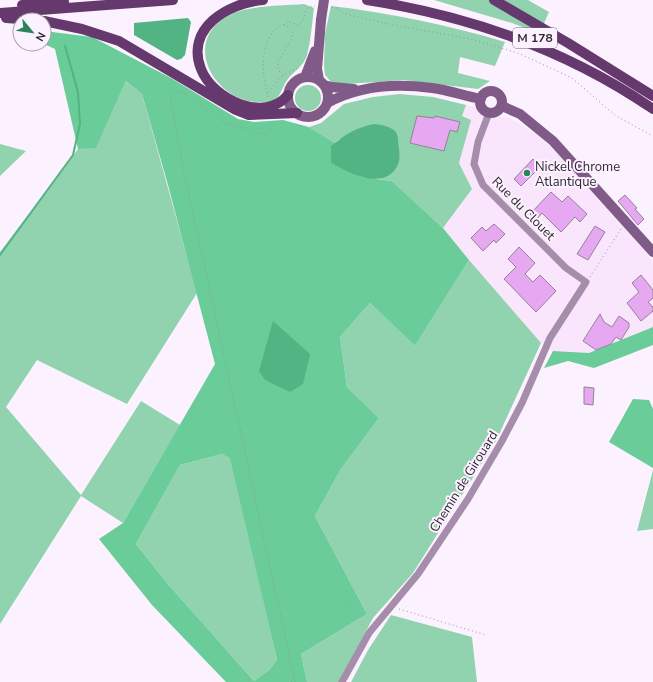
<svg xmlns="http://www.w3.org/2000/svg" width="653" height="682" font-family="'Nunito Sans',sans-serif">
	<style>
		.built { fill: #f9e6fc }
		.green { fill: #91d3ae }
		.forest { fill: #6acc99; fill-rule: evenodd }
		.water { fill: #51b482 }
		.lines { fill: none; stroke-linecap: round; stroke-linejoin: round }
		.stream { stroke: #51b482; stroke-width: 2 }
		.building { fill: #e6a8f1; stroke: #938296 }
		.path { stroke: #9a919c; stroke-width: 1; stroke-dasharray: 1 3; stroke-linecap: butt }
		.minor { stroke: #a78dac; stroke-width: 7 }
		.secondary { stroke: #815b88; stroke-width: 10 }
		.primary { stroke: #65386e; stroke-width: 10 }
		.secondary-bridge { stroke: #815b88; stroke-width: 10 }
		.poi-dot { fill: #2a855b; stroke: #fcf1fe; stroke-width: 1.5 }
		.labels { text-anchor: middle; stroke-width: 4; stroke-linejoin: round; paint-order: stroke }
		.shield { fill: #fcf1fe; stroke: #6d656e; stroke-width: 1 }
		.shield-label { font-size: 12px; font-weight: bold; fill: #302931 }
		.poi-label { font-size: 13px; fill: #302931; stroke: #fcf1fe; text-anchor: start }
		.street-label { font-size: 13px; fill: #302931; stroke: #fcf1fe }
	</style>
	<rect width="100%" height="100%" fill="#fcf1fe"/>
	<path class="built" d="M466,105L511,119L540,137L565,161L630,233L653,262V327L589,353L553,351L541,343L469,260L443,228L472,189L459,163L471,120L462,116Z"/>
	<path class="green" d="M434,0H528L549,12L541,30L544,35L512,23Z
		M304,4L314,8C312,23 311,40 307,55C304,66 294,71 288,79C283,85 281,95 276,99C271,103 266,102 261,102C219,104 181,47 224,18C243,5 280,6 304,4Z
		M331,6C390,13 448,25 505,42L495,66L460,57L458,73L490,81L478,89L403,80L347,84L332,83L325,75L324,65L325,34Z
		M126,81L142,94L197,293L127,404L37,360L6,407L81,495L141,401L180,425L123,523L81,496L0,624V252L78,149L96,147Z
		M295 98a13 13 0 1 1 26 0a13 13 0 1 1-26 0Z
		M400,94L433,97L466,105L462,116L471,120L459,163L472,189L443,228L392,181L378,179C403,170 399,162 398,139H339L335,143L309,127L321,123L344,104L373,97Z
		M0,144L26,151L0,176Z
		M469,260L541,343L496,441L413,573L373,618L339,682H307L301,654L367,614L315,516L341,469L379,418L347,387L340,337L370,303L415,346Z
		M222,454L231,458L277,660L269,670L254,681L167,583L136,544L180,465Z
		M653,470V529L637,531Z
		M391,615L472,637L477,682H351L368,650Z"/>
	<path class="forest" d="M44,31L92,37L171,78L238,119L254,122L283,120L309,127L335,143L331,163L362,177L392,181L443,228L469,260L415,346L370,303L340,337L347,387L379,418L341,469L315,516L367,614L301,654L307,682H226L152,605L99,539L123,523L215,364L168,185L142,94L126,81L96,148L78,149L55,49L44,44ZM222,454L230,458L277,660L269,670L254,681L167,583L136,544L180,465Z
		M653,327V345L594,368L568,361L544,368L553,351L589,353Z
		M633,399L649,400L653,409V468L609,442Z"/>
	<path class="water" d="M188,18L191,22L185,55L181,59L177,60L134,35V23Z
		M374,124C382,125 389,126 395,131C399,136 398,142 399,148C400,157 400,164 394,171C377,189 348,172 331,163V146C346,134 355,128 374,124Z
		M273,321L310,354L303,384L290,392L265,380L259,371Z"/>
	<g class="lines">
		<path class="stream" d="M0,255L73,155L80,124L78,92L65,46"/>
	</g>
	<path class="building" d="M417,116L434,118L435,116L460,122L457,132L450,130L444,151L410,143Z
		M533,159L540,167L521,186L514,179Z
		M551,192L562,202L568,196L587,214L580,222L575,217L561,232L542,213L536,220L530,214Z
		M625,195L637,208L635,209L644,219L638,225L618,201Z
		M494,224L505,234L496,243L494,240L483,251L471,238L482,227L486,231Z
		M595,226L605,232L588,260L577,254Z
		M519,247L535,263L525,274L533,282L540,275L556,291L536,312L504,279L516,267L508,259Z
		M641,275L653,290V298L648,302L653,307V311L641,321L627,303L639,292L632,283Z
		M600,314L604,322L612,327L619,316L629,323V327L621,340L616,337L611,344L596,350L583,341Z
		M584,387L594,388L593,405L584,404Z"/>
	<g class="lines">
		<path class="path" d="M332,7L337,8L346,14L383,23L470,39L518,53L572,78L616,116L653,136
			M284,25L288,21L298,25L302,22L307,8L315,6
			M268,92L283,75
			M268,97C262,74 258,41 281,25C288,24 293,30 293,36L278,62V70L283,75L300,67
			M272,124L269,132L261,134L225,122L182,92L174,91L170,96L184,172L295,682
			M590,277L621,229
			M339,597L365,628
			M399,609L486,635
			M291,682L295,678"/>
		<path class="minor" d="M342,682L369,633L418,574L468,499L502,441L522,403L550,338L586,282L566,268L483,185L474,164L478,142L489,113"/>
		<path class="secondary" d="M305,77L315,51
			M288 97a20 20 0 1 1 40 0a20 20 0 1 1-40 0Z
			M319,80L317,69L321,20
			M324,85L332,87L354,89
			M480 102a11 11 0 1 1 22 0a11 11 0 1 1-22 0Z
			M327,103C360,85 396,83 432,88C449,90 464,96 481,99
			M502,106L520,114L553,141L653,252"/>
		<path class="primary" d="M263,0C228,3 185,28 201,69C213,100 265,123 288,95
			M367,0C470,16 567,50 653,109
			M494,0L568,43L653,96
			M22,5L64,2
			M0,13L173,0
			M6,18L35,20
			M44,21L82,29L119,41L234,109L249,115L297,113"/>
		<path class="secondary-bridge" d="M321,20L324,0"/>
	</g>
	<circle class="poi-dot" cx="527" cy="173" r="4"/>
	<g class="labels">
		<rect class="shield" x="513" y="28" width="44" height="20" rx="3"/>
		<g class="shield-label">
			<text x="535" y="42">M 178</text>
		</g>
		<g class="poi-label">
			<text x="535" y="171">Nickel Chrome<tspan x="535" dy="15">Atlantique</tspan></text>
		</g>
		<g class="street-label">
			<text transform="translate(524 208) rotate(45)" y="5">Rue du Clouet</text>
			<text transform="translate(463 481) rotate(-58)" y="5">Chemin de Girouard</text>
		</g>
	</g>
	<g transform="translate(32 32) rotate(119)"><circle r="19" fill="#fcf1fe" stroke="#aaa1ac"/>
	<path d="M0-3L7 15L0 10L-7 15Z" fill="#2a855b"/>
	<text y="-6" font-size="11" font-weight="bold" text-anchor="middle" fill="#302931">N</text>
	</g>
</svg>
